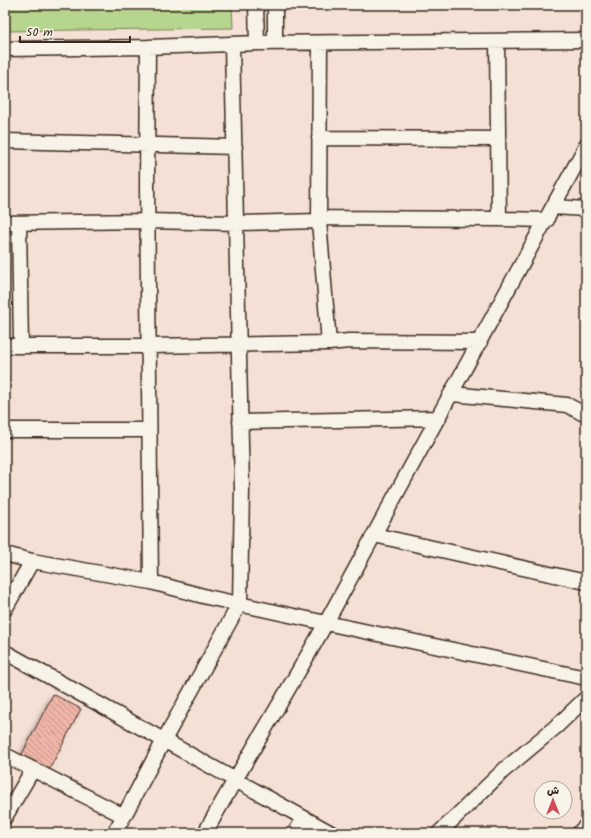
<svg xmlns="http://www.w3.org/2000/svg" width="591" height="838" font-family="Kalam,'Playpen Sans Arabic',sans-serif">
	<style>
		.green { fill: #b6d68f; stroke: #788056 }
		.building { fill: url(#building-back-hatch); stroke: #3b2a1e; filter: url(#shadow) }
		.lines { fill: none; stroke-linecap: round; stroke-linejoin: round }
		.street-casing { stroke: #3b2a1e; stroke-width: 17 }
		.street { stroke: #f7f3e8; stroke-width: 14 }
	</style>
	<defs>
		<pattern id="building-back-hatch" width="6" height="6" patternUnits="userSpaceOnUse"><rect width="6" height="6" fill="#efb5a8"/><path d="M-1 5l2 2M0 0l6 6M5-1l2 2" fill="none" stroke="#c39388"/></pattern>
		<filter id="shadow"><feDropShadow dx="-3.5" dy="3.5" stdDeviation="2" flood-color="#0004"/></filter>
	</defs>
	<rect width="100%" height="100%" fill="#f5e0d5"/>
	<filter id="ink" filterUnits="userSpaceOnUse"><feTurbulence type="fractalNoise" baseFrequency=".025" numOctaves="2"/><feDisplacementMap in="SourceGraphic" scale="8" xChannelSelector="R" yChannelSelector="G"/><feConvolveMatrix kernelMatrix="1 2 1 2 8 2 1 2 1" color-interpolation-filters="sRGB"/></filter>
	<g filter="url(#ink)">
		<path class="green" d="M5,5H232L233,28L5,31Z"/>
		<path class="building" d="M53,694L81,709L48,772L20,758Z"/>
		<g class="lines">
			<defs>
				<path id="street" d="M256,5L257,43
					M275,5V42
					M497,41L499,219L547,220
					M320,43L319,221L329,343L349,341L480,342
					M148,47L147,185L151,582
					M5,49L148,47L257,43L586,40
					M319,138L497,139
					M5,141L235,147
					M553,207L586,209
					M319,218L499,219
					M5,223L147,221L237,223L319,221
					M19,223L21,346
					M5,346H148L329,343
					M452,394L567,405L586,415
					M240,422L439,418
					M5,430H149
					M374,535L586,582
					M5,554L32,561L151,582L207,597L326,623L586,678
					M5,609L32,561
					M5,652L331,833
					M5,755L124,816L164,740L240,603L242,489L232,44
					M5,817L33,769
					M114,833L124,816
					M205,833C244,762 288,692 327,621C414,463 501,305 586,146
					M295,833L304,818
					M439,833L504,770L558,725L586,698
					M579,833L586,826"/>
			</defs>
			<use href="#street" class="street-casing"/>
			<use href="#street" class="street"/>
		</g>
	</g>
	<rect width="591" height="838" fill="none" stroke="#f7f3e8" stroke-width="20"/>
	<rect x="10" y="10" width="571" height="818" fill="none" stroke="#3b2a1e" stroke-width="1.5" filter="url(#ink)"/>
	<g transform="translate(553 800)"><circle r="19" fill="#f7f3e8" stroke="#aca397"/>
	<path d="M0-3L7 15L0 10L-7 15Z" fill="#d1495b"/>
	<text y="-6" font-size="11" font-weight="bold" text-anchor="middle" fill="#3b2a1e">ش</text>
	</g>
	<path d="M20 36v6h110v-6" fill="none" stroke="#3b2a1e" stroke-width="2"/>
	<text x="26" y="36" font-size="12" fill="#3b2a1e" stroke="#f7f3e8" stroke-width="3" paint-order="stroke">50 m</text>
</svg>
